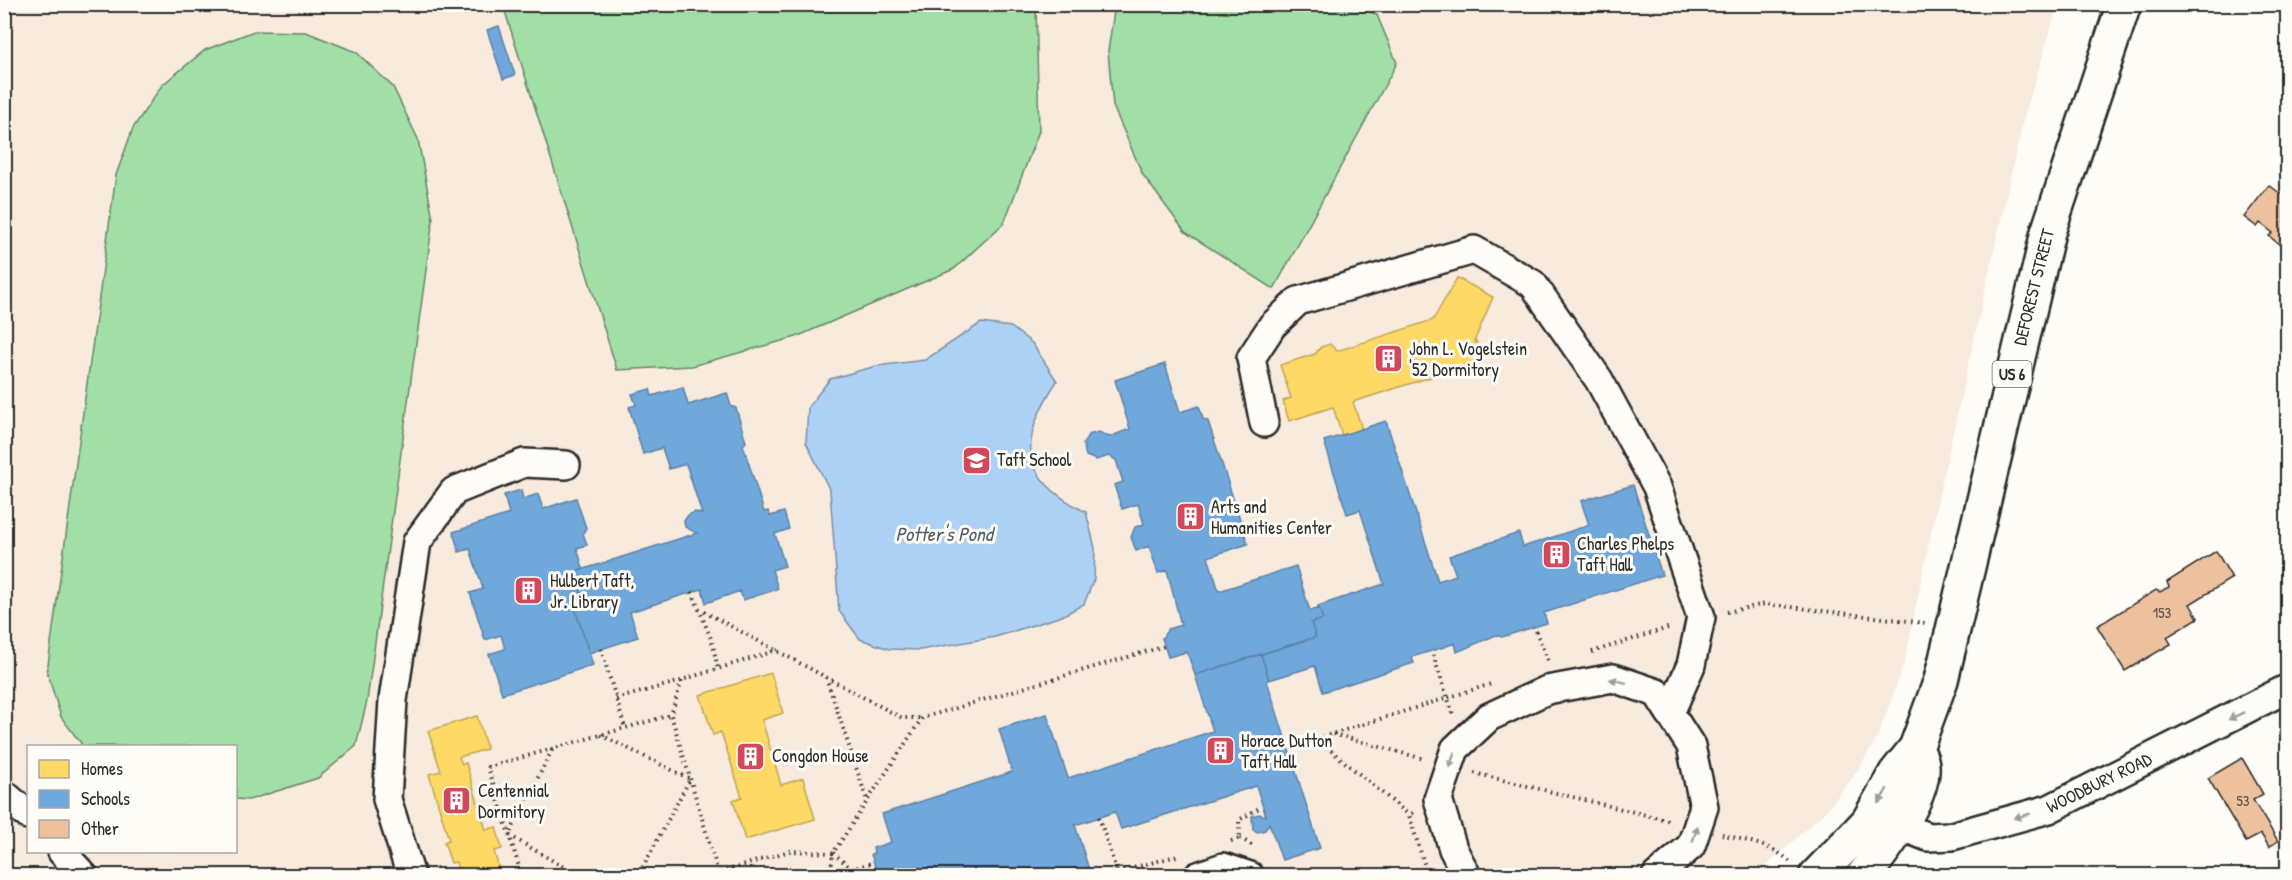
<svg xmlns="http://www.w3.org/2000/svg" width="2292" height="880" font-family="'Patrick Hand',sans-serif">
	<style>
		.built { fill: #f8eadc; fill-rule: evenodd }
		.green { fill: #a1dfa6; stroke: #668568; stroke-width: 1.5 }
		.water { fill: #add1f5; stroke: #798fa4; stroke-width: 1.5 }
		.homes { fill: #ffd966; stroke: #bfa554; stroke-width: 1.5 }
		.schools { fill: #6fa8dc; stroke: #5b82a7; stroke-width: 1.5 }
		.building { fill: #eec19e; stroke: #2b2b2b; stroke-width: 1.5 }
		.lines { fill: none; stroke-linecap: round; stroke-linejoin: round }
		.minor-casing { stroke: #2b2b2b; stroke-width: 32 }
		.major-casing { stroke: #2b2b2b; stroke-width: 38 }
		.path { stroke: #2b2b2b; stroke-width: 4; stroke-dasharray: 1.5 4.5; stroke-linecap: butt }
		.minor { stroke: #fdfcf7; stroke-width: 27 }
		.major { stroke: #fdfcf7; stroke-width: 33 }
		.oneway { fill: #9e9e9b }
		.labels { text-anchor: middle; stroke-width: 6; stroke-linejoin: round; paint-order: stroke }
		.number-label { font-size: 15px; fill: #5c5048 }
		.shield { fill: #fdfcf7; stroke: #6a6a68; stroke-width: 1.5 }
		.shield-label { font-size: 16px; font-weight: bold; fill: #2b2b2b }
		.street-label { font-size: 18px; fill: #2b2b2b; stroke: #fdfcf7 }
		.poi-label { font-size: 18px; fill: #2b2b2b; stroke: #fdfcf7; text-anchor: start }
		.water-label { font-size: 20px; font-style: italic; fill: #525d68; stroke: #fdfcf7 }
	</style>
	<rect width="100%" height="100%" fill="#fdfcf7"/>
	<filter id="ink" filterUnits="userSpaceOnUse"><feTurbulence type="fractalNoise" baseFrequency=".0167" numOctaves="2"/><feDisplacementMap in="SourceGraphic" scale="12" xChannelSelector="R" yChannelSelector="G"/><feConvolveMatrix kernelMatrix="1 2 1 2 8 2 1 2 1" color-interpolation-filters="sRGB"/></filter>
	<g filter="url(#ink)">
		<path class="built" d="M5,5H2058L2023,121L1936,508L1905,660L1892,698L1876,740L1856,773L1826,811L1756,875L5,876ZM28,746H236V852H28Z"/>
		<path class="green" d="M1357,4L1377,15L1397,63L1274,289L1185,232L1143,175L1113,106L1108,51L1115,5Z
			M503,5H1036L1039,131L1004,223L954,269L796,337L692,366L617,370Z
			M254,31L306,32L356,52L393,87L418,139L433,219L367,701L356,746L318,778L249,800L236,799V746H83L61,717L47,672L116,175L133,128L162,85L205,50Z"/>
		<path class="water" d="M981,323L1011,327L1032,343L1057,381C1018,440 1018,478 1086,512L1095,548L1094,579L1084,604L1062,616L995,637L920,650L889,649L860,639L839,611L830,491L806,442L808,407L830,379L876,366L925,360Z"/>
		<path class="homes" d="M1457,278L1493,297L1474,342L1476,341L1481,355L1474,363L1353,402L1362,429L1342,435L1333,407L1289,421L1283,401L1291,398L1280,365L1315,354L1321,347L1330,344L1337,351L1433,320Z
			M771,673L783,713L762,720L781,785L803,778L815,819L745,840L733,800L742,797L721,732L713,735L700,695Z
			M477,716L487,749L459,757L462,764L466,763L486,830L496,827L502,849L494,851L501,876H460L456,862L451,863L444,842L449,840L429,774L441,771L428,731Z"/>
		<path class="schools" d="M499,26L515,75L503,79L487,30Z
			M1165,364L1180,412L1199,406L1203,419L1208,421L1248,544L1208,557L1219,591L1296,566L1310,611L1319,608L1323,619L1311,623L1316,637L1195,675L1187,652L1168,657L1162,638L1168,629L1181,625L1167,570L1158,573L1149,546L1136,551L1131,537L1135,527L1144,524L1138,504L1122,509L1114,485L1123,482L1116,460L1109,456L1096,460L1086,456L1083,444L1088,435L1099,432L1109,437L1130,429L1115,380Z
			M683,387L688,405L727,393L731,406L736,408L746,442L743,445L764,512L768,511L770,516L784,512L789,529L775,534L785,566L772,570L778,589L743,600L740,591L706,603L702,589L630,612L638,637L589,653L572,599L582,596L575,572L697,533L685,527L684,521L688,515L695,512L702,514L686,464L669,469L662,448L643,454L629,407L636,405L632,394L650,389L652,396Z
			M1386,421L1438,581L1456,575L1449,556L1519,533L1523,547L1589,525L1581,501L1633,485L1662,575L1544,613L1547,623L1502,637L1496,635L1457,652L1455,643L1444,647L1412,657L1414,663L1323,692L1315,666L1269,680L1261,654L1316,637L1311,623L1323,619L1318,606L1384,584L1360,510L1347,514L1324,441Z
			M521,490L523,499L538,494L543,509L576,498L586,528L583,533L587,545L577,548L583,568L575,572L582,596L572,599L593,665L502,694L489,654L505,649L501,635L485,640L470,593L483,589L470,549L459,552L453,532L509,514L504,495Z
			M1261,654L1269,680L1267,681L1320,848L1282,860L1269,823L1265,830L1258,832L1253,830L1252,816L1259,814L1266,816L1256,786L1121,829L1115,812L1075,825L1091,876H878L871,854L874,853L873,848L891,842L882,814L1012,772L999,729L1047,714L1068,778L1213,731L1195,675Z"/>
		<path class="building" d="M2269,185L2281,194L2286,187L2288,189V246L2283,242L2280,245L2269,236L2273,233L2260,223L2257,227L2244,217Z
			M2216,551L2232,578L2190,604L2198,618L2167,637L2171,644L2125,671L2097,626L2156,590L2160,592L2169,587L2167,582Z
			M2242,758L2263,794L2253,800L2278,841L2269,847L2261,834L2246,842L2208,778Z"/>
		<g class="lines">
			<defs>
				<path id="minor" d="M1264,423L1251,358L1272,326L1298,301L1474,250L1533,284L1599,380L1657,487L1701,617L1691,665L1670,713
					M4,794L28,815
					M1900,826L1928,837L1952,836L2049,809L2288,688
					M62,852L84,876
					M411,876L387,799L393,700L417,542L454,491L524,463L566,465
					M1198,876L1223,867L1250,876
					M1467,876L1453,849L1438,799L1455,749L1489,717L1547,690L1613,678L1657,693L1691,746L1704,807L1691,846L1656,876"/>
				<path id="major" d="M1816,876L1868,822L1896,773L1916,748L1941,680L2048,232L2124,4
					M1863,876C1883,852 1925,798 1922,765C1922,760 1918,753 1916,748"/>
			</defs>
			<use href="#minor" class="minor-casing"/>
			<use href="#major" class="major-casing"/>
			<path class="path" d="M692,592L712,641L718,669
				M699,609L902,718H922
				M1727,612L1765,604L1925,623
				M1536,631L1548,662
				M601,649L625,728
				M1592,652L1671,627
				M1433,655L1453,714
				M826,677L867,800
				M616,699L681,681
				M1333,734L1424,759
				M601,735L690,779L638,876
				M1317,739L1409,815
				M1294,746L1491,684
				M552,750L509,835L579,876
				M1474,773L1671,821
				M1413,813L1409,815L1428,876
				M1099,817L1118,876
				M1722,834C1745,841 1775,845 1791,863
				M1240,838L1255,847
				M1231,841L1240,838L1239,820L1261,807
				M833,853L852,869L874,862
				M718,872L671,715L682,680L778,650
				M1117,872L1180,855
				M522,876L488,767L671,715
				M709,876L789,851L833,853L922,718L1165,646
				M830,876L833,854"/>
			<use href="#minor" class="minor"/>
			<use href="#major" class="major"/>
		</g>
		<defs><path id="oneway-solid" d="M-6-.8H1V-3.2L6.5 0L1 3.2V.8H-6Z" transform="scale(1.5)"/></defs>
		<g class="oneway">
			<use href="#oneway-solid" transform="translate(1618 681) rotate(-168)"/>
			<use href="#oneway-solid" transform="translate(2236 716) rotate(154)"/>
			<use href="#oneway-solid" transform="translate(1452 760) rotate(109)"/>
			<use href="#oneway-solid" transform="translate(1883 796) rotate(120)"/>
			<use href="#oneway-solid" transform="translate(2022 816) rotate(164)"/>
			<use href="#oneway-solid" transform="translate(1695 834) rotate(-72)"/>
		</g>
	</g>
	<defs>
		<symbol id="building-square" viewBox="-11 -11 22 22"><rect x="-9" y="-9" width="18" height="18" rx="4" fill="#d1495b" stroke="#fdfcf7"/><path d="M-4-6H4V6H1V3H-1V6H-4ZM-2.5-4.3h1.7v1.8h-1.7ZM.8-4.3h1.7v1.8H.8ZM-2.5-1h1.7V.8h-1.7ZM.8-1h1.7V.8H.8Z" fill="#fff"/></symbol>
		<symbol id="school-square" viewBox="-11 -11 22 22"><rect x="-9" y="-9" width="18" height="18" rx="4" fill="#d1495b" stroke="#fdfcf7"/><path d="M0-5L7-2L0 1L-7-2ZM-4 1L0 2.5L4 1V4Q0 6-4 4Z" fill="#fff"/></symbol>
	</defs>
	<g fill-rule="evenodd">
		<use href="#building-square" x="1372" y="342" width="33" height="33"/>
		<use href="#school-square" x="960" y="444" width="33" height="33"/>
		<use href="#building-square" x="1174" y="500" width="33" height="33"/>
		<use href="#building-square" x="1540" y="538" width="33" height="33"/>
		<use href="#building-square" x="512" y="574" width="33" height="33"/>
		<use href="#building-square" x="1204" y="734" width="33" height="33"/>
		<use href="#building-square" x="734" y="740" width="33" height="33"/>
		<use href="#building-square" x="440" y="784" width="33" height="33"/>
	</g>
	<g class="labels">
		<g class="number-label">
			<text x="2162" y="618">153</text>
			<text x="2243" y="806">53</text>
		</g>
		<rect class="shield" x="1992.5" y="361" width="39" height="26" rx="4.5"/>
		<g class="shield-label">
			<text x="2012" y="380">US 6</text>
		</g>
		<g class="street-label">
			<text transform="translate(2034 287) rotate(-76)" y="6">DEFOREST STREET</text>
			<text transform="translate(2099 783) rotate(-26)" y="6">WOODBURY ROAD</text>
		</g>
		<g class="poi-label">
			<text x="1409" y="355">John L. Vogelstein<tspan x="1409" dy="21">'52 Dormitory</tspan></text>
			<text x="997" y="466">Taft School</text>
			<text x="1211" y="513">Arts and<tspan x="1211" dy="21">Humanities Center</tspan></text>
			<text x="1577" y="550">Charles Phelps<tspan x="1577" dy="21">Taft Hall</tspan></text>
			<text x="550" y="587">Hulbert Taft,<tspan x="550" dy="21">Jr. Library</tspan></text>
			<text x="1241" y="747">Horace Dutton<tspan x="1241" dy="21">Taft Hall</tspan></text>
			<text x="772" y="762">Congdon House</text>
			<text x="478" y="797">Centennial<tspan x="478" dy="21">Dormitory</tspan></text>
		</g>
		<g class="water-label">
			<text x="944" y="541">Potter's Pond</text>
		</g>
	</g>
	<rect width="2292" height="880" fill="none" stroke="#fdfcf7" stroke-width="24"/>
	<rect x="12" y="12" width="2268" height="856" fill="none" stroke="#2b2b2b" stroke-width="2" filter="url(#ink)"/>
	<rect x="27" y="745" width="210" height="108" fill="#fdfcf7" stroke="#a9a8a5" stroke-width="1.5"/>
	<rect x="39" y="760" width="30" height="18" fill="#ffd966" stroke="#a9a8a5" stroke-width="1.5"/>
	<text x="81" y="775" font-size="18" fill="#2b2b2b">Homes</text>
	<rect x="39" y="790" width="30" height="18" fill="#6fa8dc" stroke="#a9a8a5" stroke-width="1.5"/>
	<text x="81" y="805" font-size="18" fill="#2b2b2b">Schools</text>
	<rect x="39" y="820" width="30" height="18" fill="#eec19e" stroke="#a9a8a5" stroke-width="1.5"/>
	<text x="81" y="835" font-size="18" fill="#2b2b2b">Other</text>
</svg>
